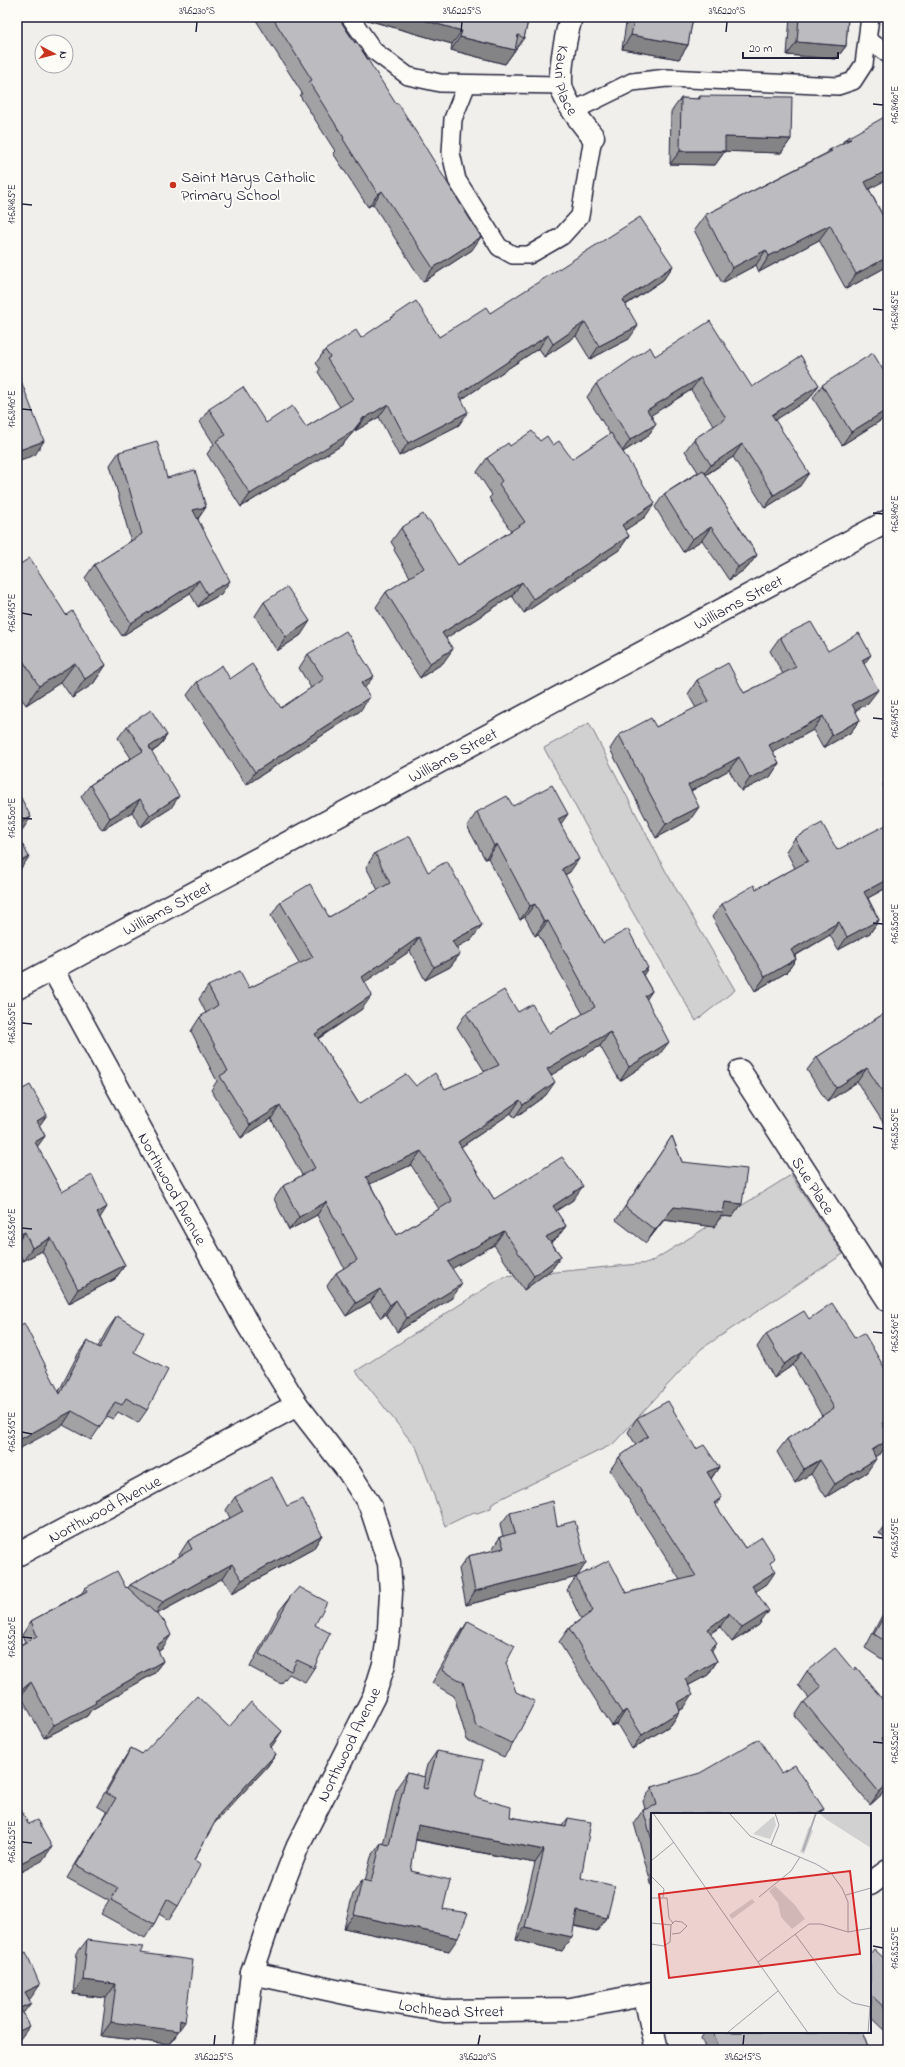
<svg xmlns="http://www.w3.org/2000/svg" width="905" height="2067" font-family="'Indie Flower',sans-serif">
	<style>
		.green { fill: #d2d1d1; stroke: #7a7a86 }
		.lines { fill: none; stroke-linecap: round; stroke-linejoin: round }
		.lane-casing { stroke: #22223b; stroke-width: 20 }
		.street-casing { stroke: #22223b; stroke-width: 25 }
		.lane { stroke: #fdfcf7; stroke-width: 17 }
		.street { stroke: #fdfcf7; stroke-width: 22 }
		.wall { fill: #a2a2a5; stroke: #22223b; fill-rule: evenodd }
		.shaded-wall { fill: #848486; stroke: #22223b }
		.building { fill: #bcbcc0; stroke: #22223b; fill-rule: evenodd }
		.ticks { fill: none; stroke: #22223b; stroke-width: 1.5 }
		.poi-dot { fill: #c8321e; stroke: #fdfcf7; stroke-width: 1.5 }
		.labels { text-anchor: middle; stroke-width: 4; stroke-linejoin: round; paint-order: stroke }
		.street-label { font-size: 16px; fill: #22223b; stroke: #fdfcf7 }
		.poi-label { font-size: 16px; fill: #22223b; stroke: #fdfcf7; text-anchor: start }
		.inset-river { fill: none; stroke: #a9a9b0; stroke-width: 2 }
		.inset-road { fill: none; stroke: #9e9da5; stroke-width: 1 }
		.view { fill: #d62828; fill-opacity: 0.15; stroke: #d62828; stroke-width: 2 }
		.inset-edge { fill: none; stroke: #22223b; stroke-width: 2 }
		.neatline { fill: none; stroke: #22223b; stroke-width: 1.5 }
		.ticks-label { font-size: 10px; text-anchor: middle; fill: #22223b }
	</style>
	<rect width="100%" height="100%" fill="#f0efec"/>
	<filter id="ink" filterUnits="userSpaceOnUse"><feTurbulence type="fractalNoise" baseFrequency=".025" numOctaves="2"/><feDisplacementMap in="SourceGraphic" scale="8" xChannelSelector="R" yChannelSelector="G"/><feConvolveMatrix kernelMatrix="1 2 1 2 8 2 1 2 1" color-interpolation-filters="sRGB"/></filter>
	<g filter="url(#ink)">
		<path class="green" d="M589,723L665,870L735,990L696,1021L628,904L544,748Z
			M791,1175L843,1254L701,1349L613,1444L492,1503L491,1508L477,1513L474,1512L445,1526L417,1449L356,1371L503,1277L649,1263Z"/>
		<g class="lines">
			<defs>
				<path id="lane" d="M350,17L374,51L408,76L440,83L561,85
					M868,40L888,54
					M467,84L453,119L451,153L457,180L499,247L513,255H529L562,236L580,216L593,137
					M573,111L632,82L667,78L838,86L853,81L864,64L870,17"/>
				<g id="street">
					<path id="s1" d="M571,17C566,35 560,66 561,84C563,101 583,124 593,137"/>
					<path id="s2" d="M53,969L248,1325L297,1405L349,1472L370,1505L389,1563L391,1593L389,1629L384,1664L374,1696L297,1848L276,1902L252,1973L243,2050"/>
					<path id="s3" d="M17,988L888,521"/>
					<path id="s4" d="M740,1071L888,1300"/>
					<path id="s5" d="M17,1555L297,1405"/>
					<path d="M870,1884L888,1871"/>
					<path id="s6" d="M252,1973L373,1999L444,2011L571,2009L652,1993"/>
					<path d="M645,1996L652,2029"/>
					<path d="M653,2032L657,2050"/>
				</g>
			</defs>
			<use href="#lane" class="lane-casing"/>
			<use href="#street" class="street-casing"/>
			<use href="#lane" class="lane"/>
			<use href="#street" class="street"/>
		</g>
		<path class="wall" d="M254,17H338L355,43L356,41L472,250L423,282L373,204L368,207L333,153L335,151L300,96L302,93Z
			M362,17H529L524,38L505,64L451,50L452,44L364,19Z
			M627,17H693L688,45L679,59L622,49Z
			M790,17H848L846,46L836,59L787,55Z
			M700,96L791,139L781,153L725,151L715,165L670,164L671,112L681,98L697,99Z
			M829,150L869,189L888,226V266L846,289L819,240L759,272L756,265L722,283L694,230L705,215L827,153Z
			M673,266L663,280L626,305L629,339L590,359L576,336L544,357L539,348L462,399L459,425L399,456L379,417L355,431V430L342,445L241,507L207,454L214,444L200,422L209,409L266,423L306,427L340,407L318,372L320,369L316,363L325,350L361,338L439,337L490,313Z
			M655,356L752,387L810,398L775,420L800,486L765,508L733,457L706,475L757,555L747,568L729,580L702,540L683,552L655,507L664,494L698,472L685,451L694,439L714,426L691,390L651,415L656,424L647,437L623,452L645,517L625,530L629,536L619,550L524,613L512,596L446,638L443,663L420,678L376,607L386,592L410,577L394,550L395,548L391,542L401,528L458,565L511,531L489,498L492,495L477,472L487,458L510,446L540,441L553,445L572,459L610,434L587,397L596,384Z
			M883,370L888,416L842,445L813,398L822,385Z
			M119,452L167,478L206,507L198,519L221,594L198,607L190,593L122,636L85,578L94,565L131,541L110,465Z
			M17,566L66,615L106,665L93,684L72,698L61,682L26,705L17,692Z
			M264,602L301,635L277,651L255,616Z
			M780,637L828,651L864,664L868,703L855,711L860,720L850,733L823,748L813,730L773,752L779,763L770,777L741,791L729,770L691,791L690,820L656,838L610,749L619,735L656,727L696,708L688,694L697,680L744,693L783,674L770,651Z
			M308,654L365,689L360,711L246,785L187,695L197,682L230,679L281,708L311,688L299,668Z
			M127,726L167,735L159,747L152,752L171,808L141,827L132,812L102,830L81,797L90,785L131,758L118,738Z
			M888,778V794L883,785Z
			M513,806L561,824L570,872L565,875L603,943L643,975L652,991L646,999L659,1055L620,1081L600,1046L551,1075L546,1095L514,1118L511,1113L461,1147L494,1199L573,1200L556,1211L566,1226L556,1239L551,1242L561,1256L552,1269L524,1290L494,1245L452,1268V1298L397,1332L386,1314L381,1318L370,1302L346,1316L327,1286L336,1273L344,1268L317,1215L289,1230L274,1199L283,1186L302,1175L271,1119L241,1138L211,1090L217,1081L191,1031L200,1017L206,1013L199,999L208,986L249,988L300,964L271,916L280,902L329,917L378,890L366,867L375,853L428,872L472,939L456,947L460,954L450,967L425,980L410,951L364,982L362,1009L318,1039L359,1104L416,1086L445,1089L485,1072L457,1027L466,1013L518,1012L549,1033L583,1014L538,934L535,936L525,917L520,920L488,858L485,859L467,826L477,812ZM411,1165L439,1209L397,1235L370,1184Z
			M795,838L837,850L888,887L868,898L879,920L870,933L838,950L830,935L795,956L796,959L787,972L755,991L712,917L722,904L756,889L795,868L786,851Z
			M888,1011V1130L857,1082L827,1102L807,1070L817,1057Z
			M17,1082L45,1136L37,1146L62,1192L100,1218L125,1265L115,1279L69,1303L42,1251L23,1261L17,1249Z
			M672,1136L682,1162L742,1204L732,1217L721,1216L714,1227L664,1220L646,1243L616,1220Z
			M888,1201V1210L885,1205Z
			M117,1316L134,1352L147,1410L138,1423L118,1412L113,1419L106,1416L100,1427L91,1440L63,1425L59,1391L78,1354L87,1341L98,1347L107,1330Z
			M809,1319L855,1338L888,1374V1426L885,1428L888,1442L881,1453L875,1456L867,1472L826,1497L811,1474L795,1483L777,1452L787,1439L822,1416L793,1365L774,1378L757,1347L766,1334Z
			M637,1418L696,1449L719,1467L711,1479L716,1506L745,1548L771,1564L767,1584L756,1591L759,1625L732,1642L720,1627L710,1633L712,1651L717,1661L708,1675L689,1685L684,1708L680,1710V1711L671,1725L632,1749L617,1724L612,1726L559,1642L569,1628L581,1619L567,1590L576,1577L466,1605L459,1569L468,1556L491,1551L500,1537H503L500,1525L510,1512L557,1526L577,1576L626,1593L680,1580L610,1470L619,1457L636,1445L628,1432Z
			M235,1497L287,1506L322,1535L313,1549L232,1593L223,1578L157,1614L162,1649L158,1651L163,1661L153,1674L91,1710L87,1716L44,1738L21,1696L17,1699V1647L25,1642L22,1635L31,1621L82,1593L85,1588H128L130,1585L180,1556L179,1555L188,1541L230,1518L226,1510Z
			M888,1520V1542L879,1533Z
			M290,1597L315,1625L314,1668L305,1682L289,1674L281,1684L250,1667L280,1610Z
			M888,1606V1663L865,1648L885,1610Z
			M468,1621L506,1663L513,1744L504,1757L467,1740L454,1696L432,1683L459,1635Z
			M856,1667L888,1706V1735L883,1742L888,1789L870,1805L795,1716L804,1702L809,1698L798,1685L807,1671L854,1670Z
			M229,1727L273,1745L270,1748L276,1754L267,1767L215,1822L194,1860L178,1906L169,1920L159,1914L154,1924L145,1938L101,1914L109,1901L67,1878L107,1812L97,1806L122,1762L131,1748L142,1754Z
			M437,1751L475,1797L510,1817L562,1826L568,1818L581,1878L607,1918L597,1931L574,1926L562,1951L516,1940L535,1863L415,1840L411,1871L443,1909L449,1951L344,1928L353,1894L362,1880L365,1881L371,1857L381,1843L383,1844L397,1787L407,1773L424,1777L427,1765Z
			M781,1773L824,1809L820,1814H652V1887L634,1823L643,1810L645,1809L643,1801L652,1787Z
			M87,1940L140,1953L176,2036L169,2044L101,2036L106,1998L73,1994L77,1953Z
			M870,1954L888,1962V2033L870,2016Z
			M705,2032H862L869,2050H706L701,2038Z"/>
		<path class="shaded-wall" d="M365,17H413L462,31L452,44L364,19Z
			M631,35L688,45L679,59L622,49Z
			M460,37L515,50L505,64L451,50Z
			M797,42L846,46L836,59L787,55Z
			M725,137L791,139L781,153L716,151Z
			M845,139H851L834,154Z
			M680,151H725L715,165L670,164Z
			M888,170V179L854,197L865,182Z
			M382,191L373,204L368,207L378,194Z
			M830,225L819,240L759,272L769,256Z
			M481,237L472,250L423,282L433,268Z
			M766,250L756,265L722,283L732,268Z
			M888,257V266L846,289L856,274Z
			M673,266L663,280L613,313L623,300Z
			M585,322L576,336L544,357L553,344Z
			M638,326L629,339L590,359L599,346Z
			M548,335L539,348L450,407L459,394Z
			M700,378L691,390L639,423L647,410Z
			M819,385L810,398L763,428L772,415Z
			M388,404L379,417L355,431L365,418Z
			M888,409V416L842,445L851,432Z
			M468,412L459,425L399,456L408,443Z
			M364,417L355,430L342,445L241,507L250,494Z
			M656,424L647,437L621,453L630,440Z
			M44,441L35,455L17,461V451Z
			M742,444L733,457L702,477L711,465Z
			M809,473L800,486L765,508L774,495Z
			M655,503L645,517L612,539L622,525Z
			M206,507L197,520L193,510Z
			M711,527L702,540L683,552L692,539Z
			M629,536L619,550L524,613L533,599Z
			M757,555L747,568L729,580L738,567Z
			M199,580L190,593L122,636L131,623Z
			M230,581L221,594L198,607L207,594Z
			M522,582L512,596L432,647L442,633Z
			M310,621L301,635L277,651L286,637Z
			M453,649L443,663L420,678L430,663Z
			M871,655L861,668L862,660Z
			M75,663L61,682L26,705L39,686Z
			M106,665L93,684L72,698L85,679Z
			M374,676L364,689L361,683Z
			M878,690L868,703L843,718L852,704Z
			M370,697L360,711L246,785L255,772Z
			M823,716L813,730L760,759L769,745Z
			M860,720L850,733L823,748L832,735Z
			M167,735L159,747L140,759L149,747Z
			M739,757L729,770L678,798L688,785Z
			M779,763L770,777L741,791L750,778Z
			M179,796L171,808L141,827L150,815Z
			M140,799L132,812L102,830L110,818Z
			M699,807L690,820L656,838L666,824Z
			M568,814L558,828V819Z
			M31,817L19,835L17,836V824Z
			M497,844L488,858L485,859L494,846Z
			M29,857L17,874V863Z
			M579,859L570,872L552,882L562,869Z
			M888,879V887L855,905L864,892Z
			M535,904L525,917L520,920L530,906Z
			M879,920L870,933L838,950L847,937Z
			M548,921L538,934L535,936L544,922Z
			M839,922L830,935L782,963L791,950Z
			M482,925L472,939L443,955L452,941Z
			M419,937L410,951L352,991L362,977Z
			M460,954L450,967L425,980L434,967Z
			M796,959L787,972L755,991L765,977Z
			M648,968L639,982L641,972Z
			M652,991L643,1005L645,996Z
			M372,995L362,1009L305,1047L315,1034Z
			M610,1032L600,1046L538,1083L547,1069Z
			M669,1042L659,1055L620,1081L629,1067Z
			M867,1068L857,1082L827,1102L836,1088Z
			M555,1082L546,1095L514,1118L523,1105Z
			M520,1100L511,1113L449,1155L458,1142Z
			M280,1106L271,1119L241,1138L250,1125Z
			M47,1115L37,1129V1121Z
			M45,1136L35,1150V1142Z
			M421,1151L411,1165L357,1190L366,1177Z
			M583,1186L573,1200L543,1219L553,1206Z
			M326,1202L317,1215L289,1230L299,1217Z
			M725,1202L742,1204L732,1217L721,1216L714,1227L664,1220L646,1243L655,1230L674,1207Z
			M107,1207L98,1221L97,1213Z
			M566,1226L556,1239L537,1250L546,1237Z
			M504,1231L494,1245L439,1276L448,1262Z
			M25,1232L17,1243V1236Z
			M51,1238L42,1251L23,1261L32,1248Z
			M561,1256L552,1269L524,1290L534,1276Z
			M125,1265L115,1279L69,1303L78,1289Z
			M462,1284L452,1298L397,1332L407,1318Z
			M380,1289L370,1302L346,1316L356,1303Z
			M396,1300L386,1314L381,1318L390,1305Z
			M803,1352L793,1365L774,1378L784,1364Z
			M72,1411L63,1425L17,1450V1441Z
			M888,1419V1426L873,1436L882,1423Z
			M888,1440V1442L881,1453L863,1464L872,1450Z
			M876,1459L867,1472L826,1497L835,1484Z
			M820,1460L811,1474L795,1483L804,1469Z
			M719,1467L710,1480L707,1472Z
			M722,1497L712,1511L714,1503Z
			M322,1535L313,1549L232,1593L242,1580Z
			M586,1563L577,1577L466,1605L475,1591Z
			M232,1564L223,1578L153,1616L163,1602Z
			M776,1571L767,1584L743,1600L752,1586Z
			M769,1611L759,1625L732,1642L742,1628Z
			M729,1613L720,1627L698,1642L708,1629Z
			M171,1635L162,1649L146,1659L156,1646Z
			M717,1643L707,1657L710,1648Z
			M163,1661L153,1674L91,1710L87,1716L44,1738L54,1725L95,1700Z
			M717,1661L708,1675L676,1692L685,1679Z
			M31,1682L21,1696L17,1699V1694Z
			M693,1694L684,1708L668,1717L677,1703Z
			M626,1710L617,1724L612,1726L622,1713Z
			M680,1711L671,1725L632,1749L642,1735Z
			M282,1731L273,1745L259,1760L269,1746Z
			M888,1733V1735L883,1743L881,1739Z
			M276,1754L267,1767L211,1827L220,1813Z
			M888,1784V1789L870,1805L879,1792Z
			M824,1809L820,1814H816Z
			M418,1825L544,1850L535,1863L408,1838Z
			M52,1847L42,1861L17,1874V1865Z
			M577,1911L607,1918L597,1931L568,1924Z
			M354,1915L458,1938L449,1951L344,1928Z
			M525,1927L572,1937L562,1951L516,1940Z
			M83,1980L116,1984L106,1998L73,1994Z
			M40,1985L30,1999L17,2005L25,1992Z
			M31,2003L21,2016L20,2008Z
			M180,2020L185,2022L169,2044L101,2036L111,2022Z
			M30,2026L20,2039L17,2041V2032Z"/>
		<path class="building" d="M272,17H338L355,43L356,41L396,104L398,103L481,237L433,268L382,191L378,194L343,139L344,138L309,82L312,80Z
			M413,17H529L524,38L518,35L515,50L460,37L462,31Z
			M635,17H693L688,45L631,35Z
			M799,17H848L846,46L797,42Z
			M700,96L792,97L791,139L725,137V151H680L681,98L700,99Z
			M888,115V170L865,182L888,226V257L856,274L830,225L769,256L766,250L732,268L705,215L832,151L829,150L851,139H845Z
			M640,217L673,266L623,300L638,326L599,346L585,322L553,344L548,335L459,394L468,412L408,443L388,404L365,418L364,417L352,432L250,494L216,441L226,435L209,409L243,387L266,423L292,406L306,427L353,399L327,359L330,357L325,350L356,330L361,338L416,301L439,337L486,307L490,313Z
			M710,321L752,387L801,356L819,385L772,415L809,473L774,495L742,444L711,465L694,439L726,418L700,378L647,410L656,424L630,440L596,384L650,347L655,356Z
			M873,353L883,370L888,367V409L851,432L822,385Z
			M17,373H18L44,441L17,451Z
			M532,431L540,441L547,436L553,445L559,441L572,459L611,433L655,503L622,525L629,536L533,599L522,582L442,633L453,649L430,663L386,592L424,568L404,536L405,535L401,528L423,514L427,521L429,520L458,565L525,522L499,484L502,481L487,458L508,443L510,446Z
			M157,441L167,478L195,470L206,507L193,510L230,581L207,594L199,580L131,623L94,565L142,534L119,452Z
			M703,470L757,555L738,567L711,527L692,539L664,494Z
			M30,558L66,615L72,611L106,665L85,679L75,663L39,686L17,651V566Z
			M287,587L310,621L286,637L264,602Z
			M811,622L828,651L859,633L871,655L862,660L878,690L852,704L860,720L832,735L823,716L769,745L779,763L750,778L739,757L688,785L699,807L666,824L619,735L651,718L656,727L709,701L697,680L728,663L744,693L796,667L780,637Z
			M346,631L374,676L361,683L370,697L255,772L197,682L222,665L230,679L252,664L281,708L324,679L308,654Z
			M151,710L167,735L149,747L179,796L150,815L140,799L110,818L90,785L143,751L127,726Z
			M552,785L568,814L558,819L579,859L562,869L603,943L628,929L648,968L641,972L652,991L645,996L669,1042L629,1067L610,1032L547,1069L555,1082L523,1105L520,1100L458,1142L494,1199L562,1157L583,1186L553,1206L566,1226L546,1237L561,1256L534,1276L504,1231L448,1262L462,1284L407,1318L396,1300L390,1305L380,1289L356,1303L336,1273L357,1260L326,1202L299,1217L283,1186L315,1168L280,1106L250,1125L220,1076L228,1071L200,1017L218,1005L208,986L240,971L249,988L313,957L280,902L310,884L329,917L390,883L375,853L410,836L428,872L447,861L482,925L452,941L460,954L434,967L419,937L362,977L372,995L315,1034L359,1104L406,1074L416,1086L435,1073L445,1089L499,1065L466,1013L504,990L518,1012L532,1004L549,1033L595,1007L548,921L544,922L535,904L530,906L497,844L494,846L477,812L507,796L513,806ZM421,1151L452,1201L397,1235L366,1177Z
			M19,794L31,817L17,824V796Z
			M822,823L837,850L888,824V879L864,892L879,920L847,937L839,922L791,950L796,959L765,977L722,904L754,885L756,889L808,861L795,838Z
			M17,834L29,857L17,863Z
			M888,1011V1101L867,1068L836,1088L817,1057Z
			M17,1082L21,1090L30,1085L47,1115L37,1121L45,1136L35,1142L62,1192L92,1175L107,1207L97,1213L125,1265L78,1289L51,1238L32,1248L25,1232L17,1236Z
			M672,1136L682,1162L747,1169L742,1204L725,1202L723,1213L674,1207L655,1230L625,1207Z
			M832,1303L855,1338L864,1333L888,1374V1419L882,1423L888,1435V1440L872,1450L876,1459L835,1484L820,1460L804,1469L787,1439L834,1408L803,1352L784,1364L766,1334L804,1311L809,1319Z
			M117,1316L144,1332L134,1352L168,1370L147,1410L126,1398L122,1405L115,1402L100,1427L72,1411L17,1441V1327L24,1323L60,1394L87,1341L100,1348Z
			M668,1401L696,1449L704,1445L719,1467L707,1472L722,1497L714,1503L745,1548L762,1537L775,1558L770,1563L776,1571L752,1586L769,1611L742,1628L729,1613L708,1629L717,1643L710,1648L717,1661L685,1679L693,1694L677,1703L680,1711L642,1735L626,1710L622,1713L569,1628L593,1611L576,1577L609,1560L626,1593L696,1576L619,1457L648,1436L637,1418Z
			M272,1477L287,1506L303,1499L322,1535L242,1580L232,1564L163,1602L130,1585L192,1549L188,1541L243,1511L235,1497Z
			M553,1501L557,1526L575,1521L586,1563L475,1591L468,1556L504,1548L500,1537L515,1533L510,1512Z
			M117,1571L126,1588L127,1587L165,1622L171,1635L156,1646L163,1661L95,1700L96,1703L54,1725L31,1682L17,1694V1647L37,1636L31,1621L87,1591L85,1588Z
			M299,1587L327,1602L315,1625L330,1633L314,1668L297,1660L291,1671L259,1654L290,1597Z
			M888,1609V1643L874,1634Z
			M468,1621L515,1646L506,1663L516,1692L535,1701L513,1744L476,1726L463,1682L442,1670Z
			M835,1648L854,1671L856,1667L888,1706V1722L887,1723L888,1725V1733L881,1739L888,1747V1784L879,1792L804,1702L821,1687L807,1671Z
			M197,1696L229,1727L251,1702L282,1731L269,1746L276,1754L220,1813L194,1860L201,1864L178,1906L167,1899L154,1924L111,1900L118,1888L76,1865L116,1798L106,1793L131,1748L142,1754Z
			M759,1739L781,1773L795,1765L824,1809L816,1814H652V1840L643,1810L657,1805L652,1787L700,1773Z
			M437,1751L483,1760L475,1797L511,1807L510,1817L566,1827L568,1818L591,1822L581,1878L615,1886L607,1918L577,1911L572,1937L525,1927L544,1850L418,1825L411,1871L450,1880L443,1909L468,1913L458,1938L354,1915L362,1880L371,1882L381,1843L389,1845L407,1773L425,1777L423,1788L427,1789Z
			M17,1801L28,1824L37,1820L52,1847L17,1865Z
			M87,1940L143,1947L140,1953L193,1960L185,2022L180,2020L179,2031L111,2022L116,1984L83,1980Z
			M874,1949L888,1962V2011L870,1994V1954Z
			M26,1952L40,1985L25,1992L31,2003L20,2008L30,2026L17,2032V1956Z
			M713,2032H862L869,2050H712L719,2047Z"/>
	</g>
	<path class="ticks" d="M196,32L197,22M461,32L462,22M726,32L727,22M873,104L883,105M22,204L32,205M873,309L883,310M22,409L32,410M873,513L883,514M22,613L32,615M873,718L883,719M22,818L32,819M873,923L883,924M22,1023L32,1024M873,1127L883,1129M22,1228L32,1229M873,1332L883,1333M22,1432L32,1434M873,1537L883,1538M22,1637L32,1638M873,1742L883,1743M22,1842L32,1843M873,1946L883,1948M214,2045L215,2035M478,2045L480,2035M743,2045L744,2035"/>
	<circle class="poi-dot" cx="173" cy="185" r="4"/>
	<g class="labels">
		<g class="street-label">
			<text dy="6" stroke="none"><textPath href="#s1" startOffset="65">Kauri Place</textPath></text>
			<text dy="6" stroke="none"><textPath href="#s3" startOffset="818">Williams Street</textPath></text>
			<text dy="6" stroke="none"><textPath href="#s3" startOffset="494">Williams Street</textPath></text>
			<text dy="6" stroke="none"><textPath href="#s3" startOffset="170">Williams Street</textPath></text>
			<text dy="6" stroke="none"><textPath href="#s4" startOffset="136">Sue Place</textPath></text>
			<text dy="6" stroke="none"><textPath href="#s2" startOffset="250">Northwood Avenue</textPath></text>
			<text dy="6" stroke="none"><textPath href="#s5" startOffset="99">Northwood Avenue</textPath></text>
			<text transform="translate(348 1744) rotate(-64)" y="6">Northwood Avenue</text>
			<text dy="6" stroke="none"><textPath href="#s6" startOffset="203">Lochhead Street</textPath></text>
		</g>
		<g class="poi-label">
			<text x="181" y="182">Saint Marys Catholic<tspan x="181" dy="18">Primary School</tspan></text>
		</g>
	</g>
	<g transform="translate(651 1813)">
		<rect width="220" height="220" fill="#f0efec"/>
		<path d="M168,0H220V35L176,7ZM123,3L125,12L119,26L102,21ZM158,13L162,18L153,41L149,39ZM124,73L144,92L154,106L141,116L130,104L127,90L118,78ZM101,86L104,89L81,106L78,102Z" fill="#d2d1d1"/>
		<path class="inset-river" d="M152,38L165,0"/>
		<path class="inset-road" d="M2,0L157,220M78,0L99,23L165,51L180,60L191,75L197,89V119M120,32L128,12L124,0M0,48L23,29M0,63L13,76L12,84M195,82L220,75M108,84L140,58L149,44M0,85H16L18,105L22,110M0,110L20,112L24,108L31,109L36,113L29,120L21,121M144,121L187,180L202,190L220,194M0,131L13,133L19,129L20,112M107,149L158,111H170L197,119L220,115M76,220L127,178M217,220L219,194"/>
		<path class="view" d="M199,58L209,141L18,165L8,81Z"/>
		<rect width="220" height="220" class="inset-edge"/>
	</g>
	<rect width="905" height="2067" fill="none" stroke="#fdfcf7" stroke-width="44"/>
	<g transform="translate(54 54) rotate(97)"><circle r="19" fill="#fdfcf7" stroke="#a5a5ac"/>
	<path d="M0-3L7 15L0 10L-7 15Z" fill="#c8321e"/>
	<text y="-6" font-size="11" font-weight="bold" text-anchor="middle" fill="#22223b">N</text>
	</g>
	<path d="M743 52v6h95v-6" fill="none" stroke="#22223b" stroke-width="2"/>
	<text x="749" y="52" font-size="12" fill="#22223b" stroke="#fdfcf7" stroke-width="3" paint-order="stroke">20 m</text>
	<rect x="22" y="22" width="861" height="2023" class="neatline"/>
	<g class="ticks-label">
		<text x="197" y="14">39.6230°S</text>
		<text x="462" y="14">39.6225°S</text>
		<text x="727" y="14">39.6220°S</text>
		<text transform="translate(894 105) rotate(-90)" y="4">176.8480°E</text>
		<text transform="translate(11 204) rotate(-90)" y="4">176.8485°E</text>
		<text transform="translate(894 310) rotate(-90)" y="4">176.8485°E</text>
		<text transform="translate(11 409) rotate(-90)" y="4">176.8490°E</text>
		<text transform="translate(894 514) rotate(-90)" y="4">176.8490°E</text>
		<text transform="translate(11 613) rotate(-90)" y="4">176.8495°E</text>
		<text transform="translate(894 719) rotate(-90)" y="4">176.8495°E</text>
		<text transform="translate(11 818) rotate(-90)" y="4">176.8500°E</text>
		<text transform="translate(894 924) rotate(-90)" y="4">176.8500°E</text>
		<text transform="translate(11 1023) rotate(-90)" y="4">176.8505°E</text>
		<text transform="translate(894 1129) rotate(-90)" y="4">176.8505°E</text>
		<text transform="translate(11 1228) rotate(-90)" y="4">176.8510°E</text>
		<text transform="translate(894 1333) rotate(-90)" y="4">176.8510°E</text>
		<text transform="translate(11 1432) rotate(-90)" y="4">176.8515°E</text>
		<text transform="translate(894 1538) rotate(-90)" y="4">176.8515°E</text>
		<text transform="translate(11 1637) rotate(-90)" y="4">176.8520°E</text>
		<text transform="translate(894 1743) rotate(-90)" y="4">176.8520°E</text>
		<text transform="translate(11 1842) rotate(-90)" y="4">176.8525°E</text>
		<text transform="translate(894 1948) rotate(-90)" y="4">176.8525°E</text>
		<text x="214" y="2060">39.6225°S</text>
		<text x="478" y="2060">39.6220°S</text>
		<text x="743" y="2060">39.6215°S</text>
	</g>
</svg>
